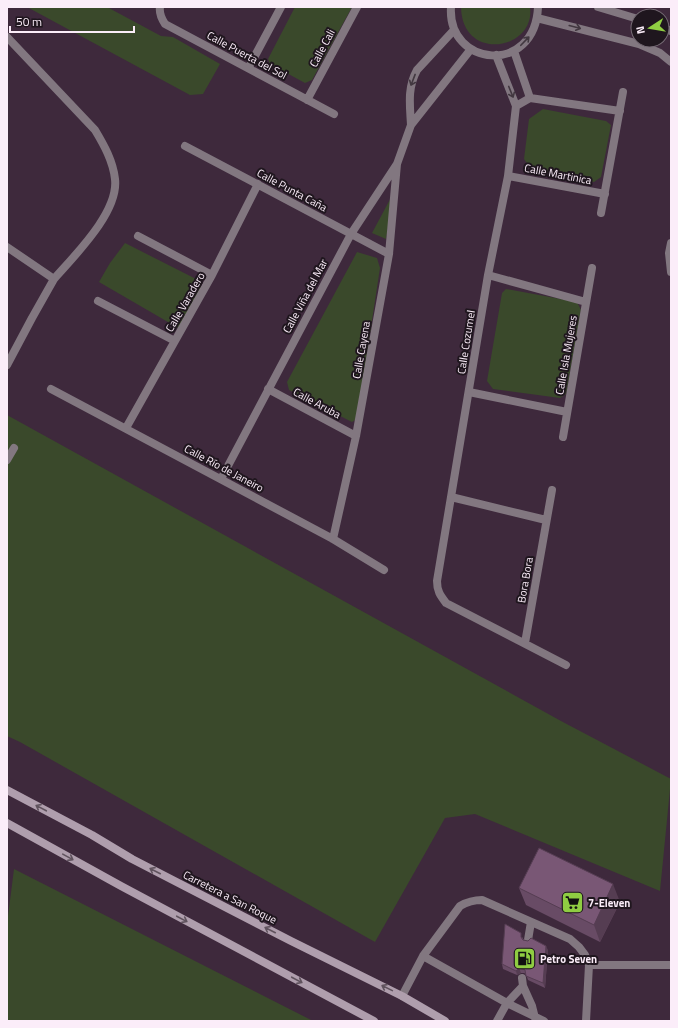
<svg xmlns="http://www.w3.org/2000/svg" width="678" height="1028" font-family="'Titillium Web',sans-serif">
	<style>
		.green { fill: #3a492b }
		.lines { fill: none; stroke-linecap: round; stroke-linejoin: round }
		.lane { stroke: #827780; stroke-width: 8 }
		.street { stroke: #827780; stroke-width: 8 }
		.secondary { stroke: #af9ead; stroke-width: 8 }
		.wall { fill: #684b65 }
		.shaded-wall { fill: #553d52 }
		.building { fill: #795775; stroke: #553d52 }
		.oneway { stroke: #423840 }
		.oneway2 { stroke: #60535e }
		.labels { text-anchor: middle; stroke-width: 4; stroke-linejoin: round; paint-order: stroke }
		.street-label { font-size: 11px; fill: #fbedf9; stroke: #1f161e }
		.poi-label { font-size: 11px; font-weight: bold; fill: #fbedf9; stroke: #1f161e; text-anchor: start }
	</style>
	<rect width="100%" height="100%" fill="#3e293c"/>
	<path class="green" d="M27,7H107L161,36L173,37L220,64L203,94L190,95Z
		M295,7H352L312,80L305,83L270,64L268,59Z
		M461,7H530C536,50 462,63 461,7Z
		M543,109L606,121L611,125L601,177L594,182L532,170L524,159L529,119Z
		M394,192L386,239L372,233Z
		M125,243L198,280L202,289L180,329L99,282L110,263Z
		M357,252L377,258L380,268L357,419L352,422L289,390L287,382Z
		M506,289L577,302L581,310L566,394L560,398L493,389L487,381L502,293Z
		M7,415L561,721L671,779L660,891L475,814L445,818L375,942L20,742L7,736Z
		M14,869L313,1021H7V924Z"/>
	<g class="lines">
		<path class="lane" d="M7,37L95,130C104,145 113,161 115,179C119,212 75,255 54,279
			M7,247L54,279L32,318L7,365
			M7,460L14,448
			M528,940L531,922
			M423,956L507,1003L544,1021
			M589,965H671
			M523,986L532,1006L535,1018
			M402,996L423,956L460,906C467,902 473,900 482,900L570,939L579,947L585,955L589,965L586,1021
			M497,1021L507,1003L523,986L522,978"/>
		<path class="street" d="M160,7C159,13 161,18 165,24L334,114
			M451,7C447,67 535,76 538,7
			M598,7L638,19
			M537,18L639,44L660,53L671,62
			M662,27L671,31
			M514,51L530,98
			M496,55L516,106L508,176L488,275L437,581C437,591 440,595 446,603L566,665
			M249,67L281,7
			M530,98L620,111
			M307,100L357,7
			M516,106L530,98
			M411,125C410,106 407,88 417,70L454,30
			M185,146L389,254
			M508,176L605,194
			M601,213L623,92
			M138,236L212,275
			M671,243L669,253L671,272
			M488,275L586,302
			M98,301L175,341
			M51,389L333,539L384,570
			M268,389L356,436
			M469,392L567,412
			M126,428L212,275L258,184
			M563,437L592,268
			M221,479L351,234L397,164L411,125L471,49
			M451,497L546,520
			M333,539L356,436L389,254L397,164
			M525,643L552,490"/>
		<path class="secondary" d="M7,790L92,835L132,859L291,941L402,996L445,1021
			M7,823L121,886L374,1021"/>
	</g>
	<path class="wall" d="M519,888L620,902L600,942L526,905Z
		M523,937V939L548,950L545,988L528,980L526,974L524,973H521L517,975L503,969L502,964Z"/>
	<path class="shaded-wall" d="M613,884L620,902L600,942L594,925Z
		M546,946L548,950L545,988L543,983Z
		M519,968L521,973L517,975L516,971Z"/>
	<path class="building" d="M539,848L613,884L594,925L519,888Z
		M505,924L521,933V937L523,940L528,941L531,938L546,946L543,983L526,976L525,970L523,969L519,968L516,971L502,964Z"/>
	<defs><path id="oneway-shaft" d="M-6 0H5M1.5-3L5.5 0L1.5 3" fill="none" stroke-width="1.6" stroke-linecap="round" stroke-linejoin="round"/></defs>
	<g class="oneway">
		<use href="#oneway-shaft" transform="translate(575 27) rotate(15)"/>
		<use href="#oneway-shaft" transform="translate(525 41) rotate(-46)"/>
		<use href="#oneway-shaft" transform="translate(413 80) rotate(111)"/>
		<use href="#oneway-shaft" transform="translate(511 92) rotate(68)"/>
	</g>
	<g class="oneway2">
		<use href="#oneway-shaft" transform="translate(41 808) rotate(-152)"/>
		<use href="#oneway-shaft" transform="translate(68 857) rotate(29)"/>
		<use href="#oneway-shaft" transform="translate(155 871) rotate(-153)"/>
		<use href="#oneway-shaft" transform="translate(182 919) rotate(28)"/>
		<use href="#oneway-shaft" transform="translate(270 930) rotate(-153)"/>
		<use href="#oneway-shaft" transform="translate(297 980) rotate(28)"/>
		<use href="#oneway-shaft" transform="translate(387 988) rotate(-154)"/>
	</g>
	<defs>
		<symbol id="supermarket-square" viewBox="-11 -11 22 22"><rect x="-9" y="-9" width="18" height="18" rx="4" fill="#8fcd42" stroke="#1f161e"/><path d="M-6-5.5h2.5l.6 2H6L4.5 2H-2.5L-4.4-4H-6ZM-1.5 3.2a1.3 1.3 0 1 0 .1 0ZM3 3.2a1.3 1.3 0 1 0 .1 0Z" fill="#111"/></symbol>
		<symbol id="fuel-square" viewBox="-11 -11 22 22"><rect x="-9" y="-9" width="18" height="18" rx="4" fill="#8fcd42" stroke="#1f161e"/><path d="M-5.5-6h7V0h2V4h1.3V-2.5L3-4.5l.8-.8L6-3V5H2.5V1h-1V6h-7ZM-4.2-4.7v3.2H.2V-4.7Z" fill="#111"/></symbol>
	</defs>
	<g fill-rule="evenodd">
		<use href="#supermarket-square" x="560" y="890" width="25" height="25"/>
		<use href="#fuel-square" x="512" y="946" width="25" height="25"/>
	</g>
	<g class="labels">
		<g class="street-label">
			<text transform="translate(322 48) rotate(-62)" y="4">Calle Cali</text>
			<text transform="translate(247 55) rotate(28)" y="4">Calle Puerta del Sol</text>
			<text transform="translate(558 174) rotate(11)" y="4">Calle Martinica</text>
			<text transform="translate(292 190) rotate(28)" y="4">Calle Punta Caña</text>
			<text transform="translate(305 296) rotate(-62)" y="4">Calle Viña del Mar</text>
			<text transform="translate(185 302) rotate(-60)" y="4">Calle Varadero</text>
			<text transform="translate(466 342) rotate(-81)" y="4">Calle Cozumel</text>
			<text transform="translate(361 350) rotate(-80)" y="4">Calle Cayena</text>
			<text transform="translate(566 355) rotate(-80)" y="4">Calle Isla Mujeres</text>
			<text transform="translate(317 403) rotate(28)" y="4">Calle Aruba</text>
			<text transform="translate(224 468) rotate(28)" y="4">Calle Río de Janeiro</text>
			<text transform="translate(525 580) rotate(-80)" y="4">Bora Bora</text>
			<text transform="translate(230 897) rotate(27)" y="4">Carretera a San Roque</text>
		</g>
		<g class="poi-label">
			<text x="588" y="907">7-Eleven</text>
			<text x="540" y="963">Petro Seven</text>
		</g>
	</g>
	<rect width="678" height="1028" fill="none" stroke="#fbedf9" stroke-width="16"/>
	<g transform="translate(650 28) rotate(258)"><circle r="19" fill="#1f161e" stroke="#776c76"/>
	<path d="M0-3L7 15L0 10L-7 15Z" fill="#8fcd42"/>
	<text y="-6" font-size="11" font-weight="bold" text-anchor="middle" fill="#fbedf9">N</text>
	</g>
	<path d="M10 26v6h124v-6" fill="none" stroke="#fbedf9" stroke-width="2"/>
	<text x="16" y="26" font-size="12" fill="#fbedf9" stroke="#1f161e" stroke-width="3" paint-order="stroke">50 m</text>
</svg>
